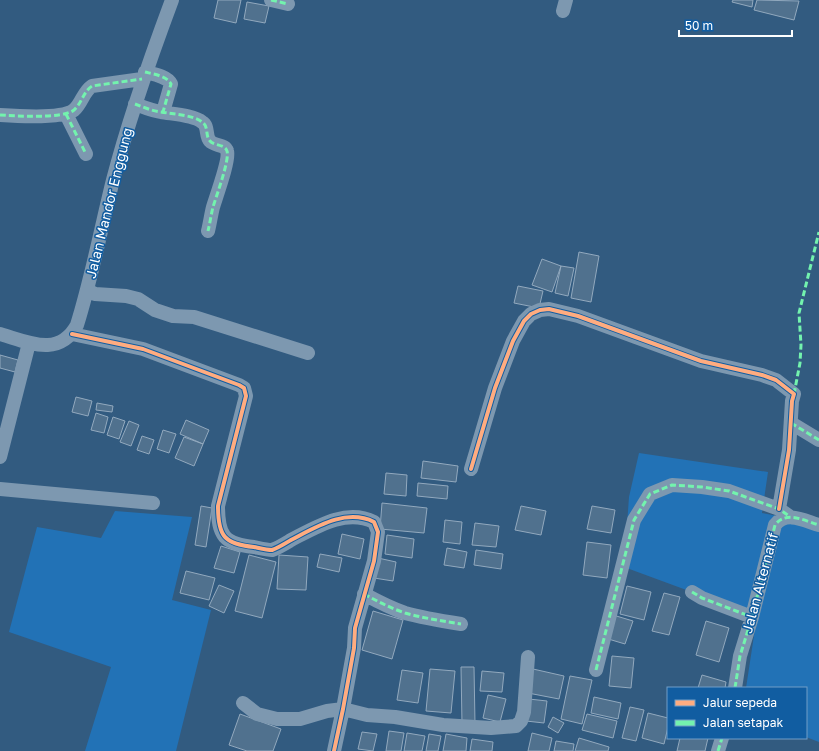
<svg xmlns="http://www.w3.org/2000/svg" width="819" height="751" font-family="'Golos Text',sans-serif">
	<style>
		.green { fill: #2272b6 }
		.building { fill: #50718e; stroke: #92a9be }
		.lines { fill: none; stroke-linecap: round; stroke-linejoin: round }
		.street { stroke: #7d98b0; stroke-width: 14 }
		.quiet { stroke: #73f3ae; stroke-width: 3; stroke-dasharray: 6 3; stroke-linecap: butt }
		.cycleway-casing { stroke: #115da1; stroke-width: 6 }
		.cycleway { stroke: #ffac80; stroke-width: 4 }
		.labels { text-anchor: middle; stroke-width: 3; stroke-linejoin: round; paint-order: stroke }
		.street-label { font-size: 14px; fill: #fff; stroke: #115da1 }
	</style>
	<rect width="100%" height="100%" fill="#325b80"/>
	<path class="green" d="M639,453L768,472L762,513L819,524V742L806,737V688H746L757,616L624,567L629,497Z
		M115,511L192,517L172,600L211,610L176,751H85L111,667L9,632L37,527L101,538Z"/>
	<path class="building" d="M218,0H241L236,23L214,18Z
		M733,0H753L752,7L732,2Z
		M757,0L799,1L794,20L754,10Z
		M247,2L269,6L265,23L244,19Z
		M579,252L599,256L591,302L571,298Z
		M542,259L561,266L552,292L532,285Z
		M561,266L574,268L568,296L555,293Z
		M518,286L543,291L539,308L514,303Z
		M0,355L18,360L15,372L0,368Z
		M76,397L92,401L88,416L72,412Z
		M97,403L113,406L112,412L96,410Z
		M96,413L108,417L104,433L91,430Z
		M113,417L125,421L119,439L107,435Z
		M186,420L209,430L203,444L180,434Z
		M129,421L139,425L131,446L120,442Z
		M163,430L176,434L169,453L157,449Z
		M142,436L154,440L149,454L137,450Z
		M184,437L203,444L194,466L175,458Z
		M423,461L458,466L456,482L421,478Z
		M386,473L407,475L406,496L384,494Z
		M418,483L448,486L447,499L417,496Z
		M382,503L427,508L424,533L380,529Z
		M201,506L212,508L206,547L195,545Z
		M521,506L546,511L541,535L515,530Z
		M592,506L615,510L611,533L587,529Z
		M445,520L462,522L460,544L443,542Z
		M475,523L499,526L496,547L472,545Z
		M342,534L364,539L360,559L338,554Z
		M387,535L414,539L412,558L385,554Z
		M587,542L611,545L607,578L583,575Z
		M221,546L240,552L234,573L214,568Z
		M447,548L467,552L464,568L444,565Z
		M476,550L503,554L501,569L474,565Z
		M320,554L342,558L339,572L317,567Z
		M249,555L276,562L262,618L235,611Z
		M279,555L308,557L306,590L277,589Z
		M378,558L396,562L393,581L374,578Z
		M186,571L215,578L209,600L180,593Z
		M219,585L234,591L224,613L209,606Z
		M627,586L651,592L644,620L620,614Z
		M664,593L680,597L669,635L652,631Z
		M373,611L403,620L392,659L362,650Z
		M613,615L633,621L625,644L605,638Z
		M706,621L729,628L719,662L696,655Z
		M612,656L634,658L631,688L609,686Z
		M461,667H474L475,724H462Z
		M430,669L455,671L451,713L426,711Z
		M533,669L564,676L559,699L528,693Z
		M402,670L423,673L418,703L397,700Z
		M482,671L504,673L502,692L480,691Z
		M702,675L726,682L725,688H698Z
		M570,676L592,680L582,724L561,719Z
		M488,695L506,699L500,722L483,718Z
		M594,697L621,703L618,719L591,713Z
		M529,699L547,701L544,723L526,721Z
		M630,707L644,710L636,741L622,738Z
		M648,713L668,718V727L664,744L642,738Z
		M240,714L281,729L273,751H247L229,745Z
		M587,714L617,721L613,738L582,730Z
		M553,717L564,723L558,733L548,727Z
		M389,731L404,733L401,751H386Z
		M362,732L377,734L373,751L358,749Z
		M407,733L425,736L422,751H404Z
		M532,733L552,738L549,751H528Z
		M429,734L441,736L438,751H426Z
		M446,734L467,738L466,751H443Z
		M579,738L609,747L608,751H575Z
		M680,738H708L705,751H677Z
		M472,739L493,742L492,751H470Z
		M556,741L574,744L573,751H554Z"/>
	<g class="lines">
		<path class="street" d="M271,0L288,4
			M563,11L566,0
			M145,72C153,74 167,76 171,84L163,112
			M135,104C143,107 152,111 161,112C172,114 194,115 202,122C209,126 205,136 210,141C214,146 225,144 227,151C230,159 216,197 213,207C211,215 210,223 208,231
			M66,114L86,154
			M0,115C15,116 63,119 74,110C82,103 83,92 92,86L142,79
			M87,290L95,294L126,296L138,299L155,310L173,316L194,317L308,353
			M0,334C28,342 59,358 77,325C92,277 101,228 113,180C129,118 150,59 172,0
			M72,334L143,349L239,385L244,388L246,396L218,506C218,536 224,544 254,547C259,548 267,550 272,550C278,548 286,543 291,540C316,527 346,508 374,522L378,532L374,561L355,628L354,648L343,709L334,751
			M791,423L819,440
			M0,457L29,343
			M471,469L495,388L513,341L524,321L531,314L540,310L549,309L578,316L701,361L762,375L776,380L794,394L792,401L789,450L779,509
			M0,489L153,503
			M692,592L702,598L752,617
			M364,594C377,601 390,608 405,613C423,618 442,621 461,624
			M596,670L634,520L650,494L672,485L702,487L729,491L779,509L789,516
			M735,688L740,656L752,617L775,525C786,510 805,521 819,525
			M243,703L257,714L277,719H300L327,711L343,709L367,715L395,717L443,725L491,728L516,726L521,721L524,712L528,657
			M718,751L722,738"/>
		<path class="quiet" d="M271,0L288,4
			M145,72C153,74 167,76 171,84L163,112
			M135,104C143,107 152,111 161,112C172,114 194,115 202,122C209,126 205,136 210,141C214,146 225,144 227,151C230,159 216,197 213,207C211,215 210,223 208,231
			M66,114L86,154
			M0,115C15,116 63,119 74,110C82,103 83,92 92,86L142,79
			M794,394L800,363L801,345L799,313L819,232
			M791,423L819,440
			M692,592L702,598L752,617
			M364,594C377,601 390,608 405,613C423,618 442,621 461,624
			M596,670L634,520L650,494L672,485L702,487L729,491L779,509L789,516
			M735,688L740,656L752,617L775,525C786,510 805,521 819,525
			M718,751L722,738"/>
		<defs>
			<path id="cycleway" d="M72,334L143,349L239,385L244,388L246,396L218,506C218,536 224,544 254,547C259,548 267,550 272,550C278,548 286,543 291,540C316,527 346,508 374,522L378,532L374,561L355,628L354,648L343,709L334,751
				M471,469L495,388L513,341L524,321L531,314L540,310L549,309L578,316L701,361L762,375L776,380L794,394L792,401L789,450L779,509"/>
		</defs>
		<use href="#cycleway" class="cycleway-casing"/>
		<use href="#cycleway" class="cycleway"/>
	</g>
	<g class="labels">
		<g class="street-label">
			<text transform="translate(109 203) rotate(-76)" y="5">Jalan Mandor Enggung</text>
			<text transform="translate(760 583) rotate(-75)" y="5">Jalan Alternatif</text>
		</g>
	</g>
	<rect x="667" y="687" width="140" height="52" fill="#115da1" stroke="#709ec7"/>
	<rect x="675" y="700" width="20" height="6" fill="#ffac80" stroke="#709ec7"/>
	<text x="703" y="707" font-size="12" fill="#ffffff">Jalur sepeda</text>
	<rect x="675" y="720" width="20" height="6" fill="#73f3ae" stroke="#709ec7"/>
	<text x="703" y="727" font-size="12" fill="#ffffff">Jalan setapak</text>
	<path d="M679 30v6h113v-6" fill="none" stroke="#ffffff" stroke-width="2"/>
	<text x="685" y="30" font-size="12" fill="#ffffff" stroke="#115da1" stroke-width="3" paint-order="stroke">50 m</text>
</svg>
